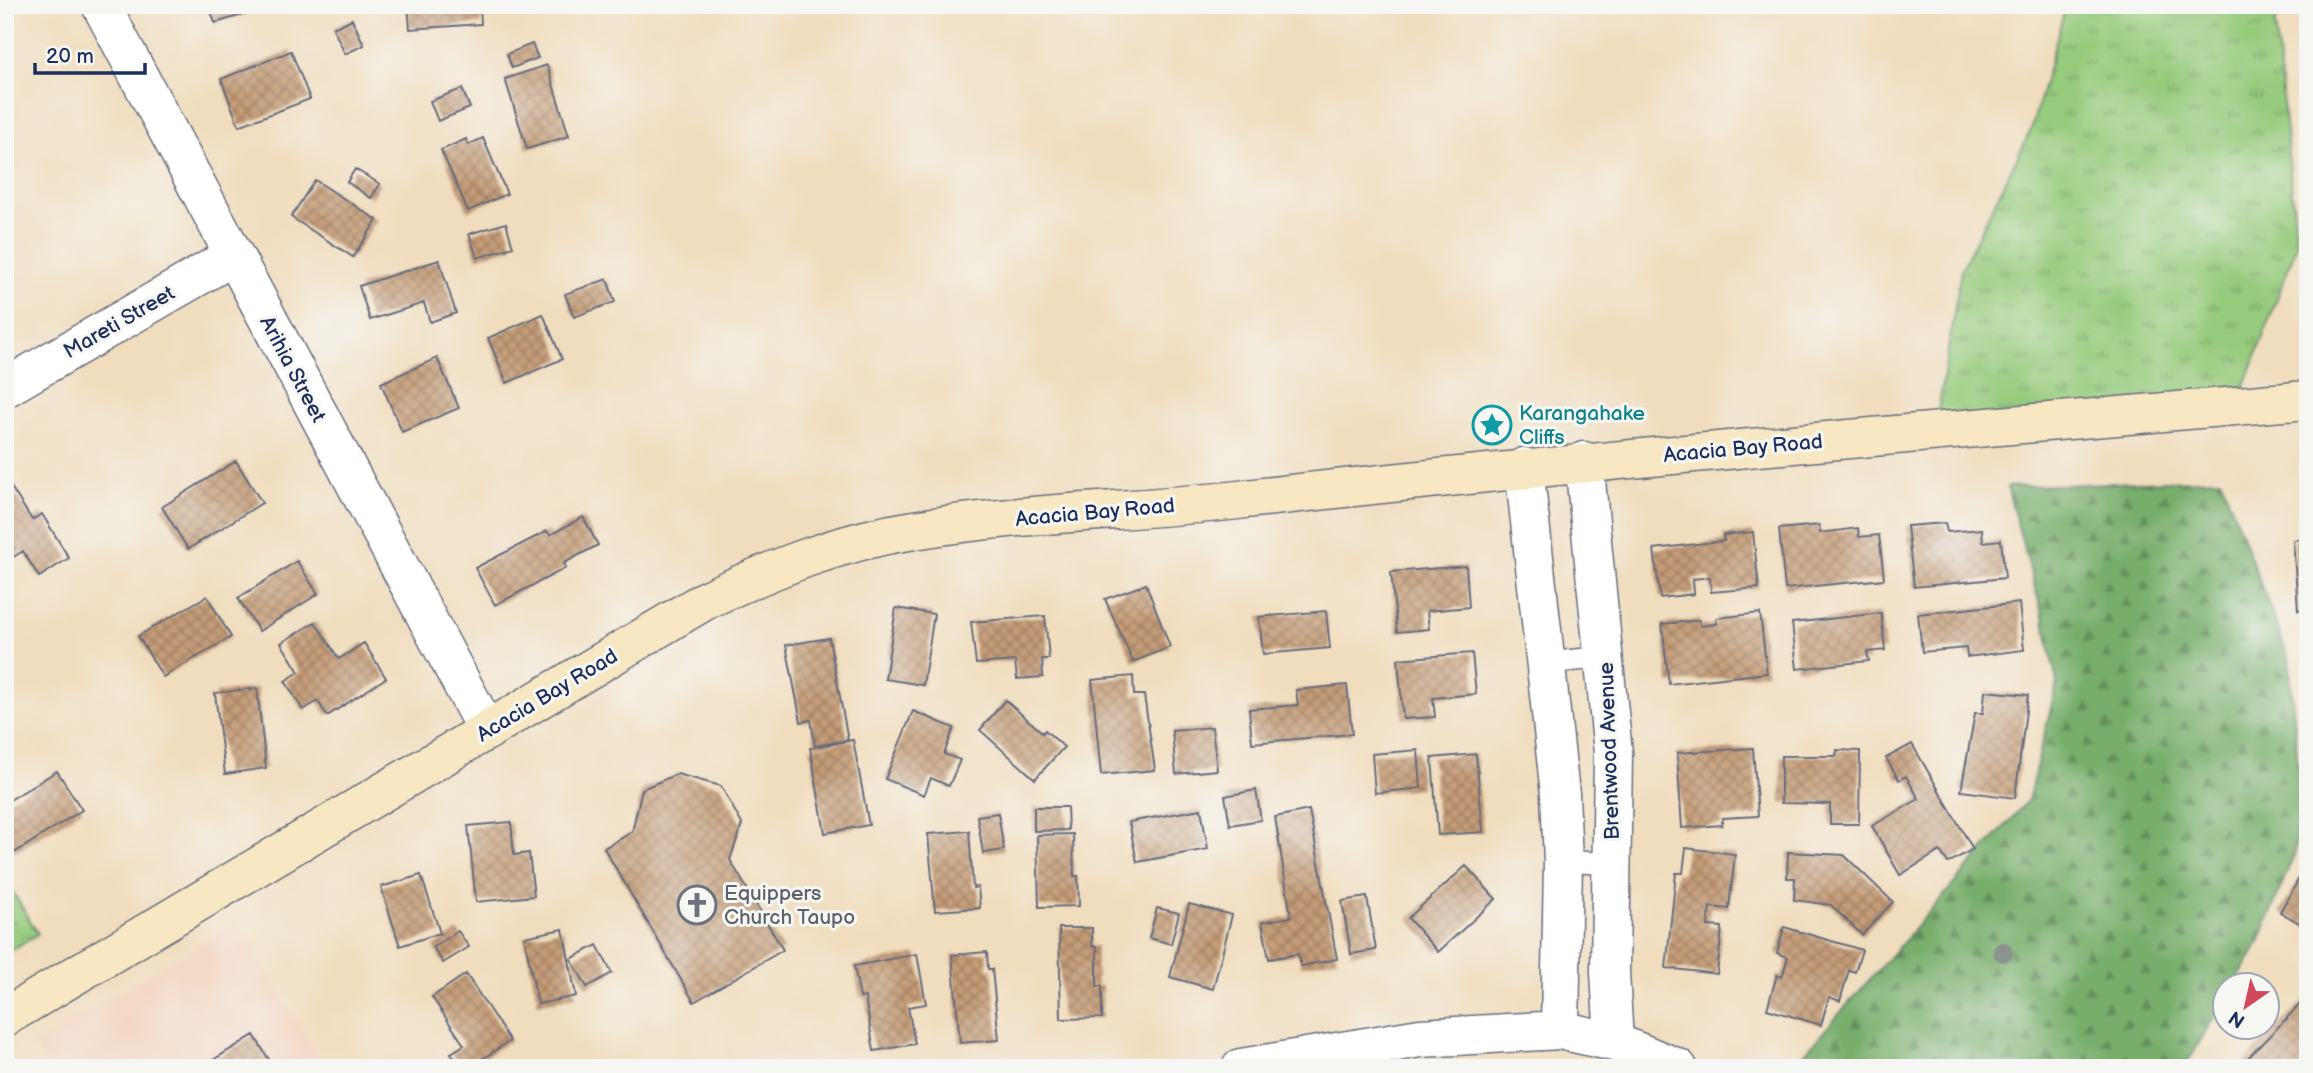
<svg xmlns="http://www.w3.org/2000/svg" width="2313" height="1073" font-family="'Balsamiq Sans',sans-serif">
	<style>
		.built { fill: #f3d4bf }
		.grass { fill: url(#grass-tufts); stroke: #587c6d; stroke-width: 2 }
		.forest { fill: url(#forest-firs); stroke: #4a6e65; stroke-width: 2 }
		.park { fill: url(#park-crowns); stroke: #587c6d; stroke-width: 2 }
		.building { fill: url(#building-cross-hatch) }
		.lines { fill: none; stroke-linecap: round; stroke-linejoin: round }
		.lane-casing { stroke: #666c80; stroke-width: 24 }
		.street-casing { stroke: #666c80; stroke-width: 41 }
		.secondary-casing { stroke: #666c80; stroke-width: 41 }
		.lane { stroke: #fff; stroke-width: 21 }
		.street { stroke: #fff; stroke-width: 38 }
		.secondary { stroke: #f7e8c3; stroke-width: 38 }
		.tree { fill: #8c938e }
		.labels { text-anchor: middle; stroke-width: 6; stroke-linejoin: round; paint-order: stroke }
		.street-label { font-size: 21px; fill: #1b2f5e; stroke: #f6f6f2 }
		.culture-label { font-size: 21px; fill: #0d838f; stroke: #f6f6f2; text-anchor: start }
		.worship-label { font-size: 21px; fill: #5b616d; stroke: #f6f6f2; text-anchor: start }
	</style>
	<defs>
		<pattern id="grass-tufts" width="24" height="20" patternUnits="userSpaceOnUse" patternTransform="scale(1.75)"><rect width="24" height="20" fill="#96ca7c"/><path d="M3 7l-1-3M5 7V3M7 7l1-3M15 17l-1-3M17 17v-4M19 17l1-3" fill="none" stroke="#7aa469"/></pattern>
		<pattern id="forest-firs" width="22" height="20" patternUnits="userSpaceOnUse" patternTransform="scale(1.75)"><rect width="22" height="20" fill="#78ae6c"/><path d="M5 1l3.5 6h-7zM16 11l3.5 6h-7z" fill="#628e5c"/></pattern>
		<pattern id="park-crowns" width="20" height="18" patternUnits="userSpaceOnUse" patternTransform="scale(1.75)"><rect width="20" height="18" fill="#96ca7c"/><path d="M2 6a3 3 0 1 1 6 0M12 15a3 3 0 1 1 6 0" fill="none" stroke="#7aa469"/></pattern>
		<pattern id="building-cross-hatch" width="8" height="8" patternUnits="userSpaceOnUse" patternTransform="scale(1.75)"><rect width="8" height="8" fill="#c59c77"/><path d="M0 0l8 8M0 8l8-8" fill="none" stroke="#9f8065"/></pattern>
	</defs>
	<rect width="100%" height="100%" fill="#f6f6f2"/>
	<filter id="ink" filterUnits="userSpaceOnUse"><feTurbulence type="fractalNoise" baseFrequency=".0143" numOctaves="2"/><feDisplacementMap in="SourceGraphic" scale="14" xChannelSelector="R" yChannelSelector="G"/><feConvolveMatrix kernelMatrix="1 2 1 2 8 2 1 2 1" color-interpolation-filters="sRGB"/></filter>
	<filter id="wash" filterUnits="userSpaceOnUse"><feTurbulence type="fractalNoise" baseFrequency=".00686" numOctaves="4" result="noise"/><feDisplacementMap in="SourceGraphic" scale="28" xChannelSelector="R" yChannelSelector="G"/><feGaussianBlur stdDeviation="1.57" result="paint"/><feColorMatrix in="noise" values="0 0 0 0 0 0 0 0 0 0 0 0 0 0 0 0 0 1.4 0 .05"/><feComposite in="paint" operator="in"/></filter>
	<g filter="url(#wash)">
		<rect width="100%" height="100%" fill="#f0ddbe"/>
		<path class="built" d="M237,922L326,1068H48L33,1044Z"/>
		<path class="grass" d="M2066,5H2285L2275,23L2297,244L2237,407L1934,436L1961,270L2031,130Z"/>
		<path class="forest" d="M2221,479L2289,659L2300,790L2295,852L2256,949L2234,985L2226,986L2225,999L2184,1068H1825L1804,1054L2028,800L2057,683L2044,620L2007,487Z"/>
		<path class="park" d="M5,879L38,934L5,954Z"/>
		<g id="blocks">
			<path class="building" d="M209,5H273V6L215,23Z
				M408,5H480L481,24L410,29Z
				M352,19L364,45L345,54L333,28Z
				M532,44L538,58L512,68L507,54Z
				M291,51L310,99L239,126L221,79Z
				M547,65L569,136L527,149L505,79Z
				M462,89L470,108L438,121L430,101Z
				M483,138L507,194L468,211L441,150L466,139L468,145Z
				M355,169L380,184L371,198L347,182Z
				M315,180L377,220L353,257L291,217Z
				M506,223L513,247L477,258L469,234Z
				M439,260L456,313L430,322L424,303L370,320L359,286Z
				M607,279L615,302L574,317L565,294Z
				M543,314L562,359L507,383L488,338Z
				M437,358L459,408L402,432L381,383Z
				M236,461L262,503L188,549L162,507Z
				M11,487L32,520L42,514L69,558L39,577L23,551L5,562V491Z
				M583,517L598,545L564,563L566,568L495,605L475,568L547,531L550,535Z
				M1945,523L1947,532L1982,529L1983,542L2001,540L2005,578L1914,587L1907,526Z
				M1819,525L1820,533L1858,528L1859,537L1879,535L1884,579L1785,589L1779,529Z
				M1753,532L1759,588L1711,592L1710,577L1693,579L1694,594L1660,598L1654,549L1724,541L1723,535Z
				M2308,538V609L2298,610L2293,540Z
				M297,561L318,594L259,631L238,598Z
				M1466,566L1469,607L1427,611L1429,629L1397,632L1391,572Z
				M1146,584L1170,647L1133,662L1105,599Z
				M207,596L231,637L163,677L138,636Z
				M2019,603L2024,650L1967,657L1966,648L1922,652L1918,614Z
				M896,608L934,614L923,685L885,679Z
				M1326,611L1330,648L1263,654L1259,617Z
				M1760,613L1767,673L1669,684L1662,624L1700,620V626L1717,624L1716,618Z
				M1881,613L1885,650L1867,652L1869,661L1797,669L1792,623Z
				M1045,616L1049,659H1042L1043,677L1017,679L1015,661L976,664L971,622Z
				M315,622L339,659L364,643L386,678L327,716L318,701L303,710L285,681L299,672L281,643Z
				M829,638L848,740L815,746L811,720L801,722L786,645Z
				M1472,653L1476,694L1433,698L1435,717L1403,719L1398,659Z
				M1133,676L1134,695H1144L1155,770L1101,775L1092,680Z
				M1347,685L1352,734L1252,743L1249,709L1298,705L1296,690Z
				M257,688L266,768L225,774L215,693Z
				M1985,691L2028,695L2015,798L1961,791L1975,713H1983Z
				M1005,700L1043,733L1045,730L1064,747L1035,779L980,730Z
				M913,711L954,728L944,754L960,760L949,786L931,778L924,795L885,779Z
				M1212,727L1217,770L1176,774L1172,731Z
				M853,740L869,825L825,833L810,748Z
				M1912,744L1973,849L1948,863L1940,851L1900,875L1872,826L1919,799L1906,776L1899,780L1886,758Z
				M1753,748L1758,816L1722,818V825L1682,828L1677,753Z
				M1418,750L1421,788L1375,793L1372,754Z
				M1837,750L1860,751L1859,824H1830V804L1781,803V756H1836Z
				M1476,754L1483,832L1438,835L1432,758Z
				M57,771L82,810L14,853L5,839V803Z
				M677,774L721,786L742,824L730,860L783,950L694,1002L604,848L632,832L642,789Z
				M1256,790L1261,820L1230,825L1225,796Z
				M1034,807H1067L1068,830L1034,831Z
				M1201,809L1208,849L1137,862L1129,822Z
				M1309,810L1337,959L1301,966L1298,954L1269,959L1262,922L1291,917L1275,817Z
				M998,813L1004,850L983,853L977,816Z
				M511,822L514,855L529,853L534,896L476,902L468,826Z
				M969,831L973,888L978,887L980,908L935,911L928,834Z
				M1073,834L1074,876H1078L1079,906L1039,907L1037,835Z
				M1686,848L1735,854L1729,909L1710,907L1708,926L1722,927L1717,974L1666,968L1676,873H1683Z
				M1788,852L1844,855L1893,902L1862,935L1831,905L1794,900L1795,878H1787Z
				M2308,863V928L2280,912Z
				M1466,866L1496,899L1438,952L1408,918Z
				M421,875L440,933L400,946L381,887Z
				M1367,897L1376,950L1351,954L1342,901Z
				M1189,904L1232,915L1213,989L1170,977Z
				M1157,908L1179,913L1171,944L1149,938Z
				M1784,927L1862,950L1855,972L1849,970L1840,1001L1829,997L1821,1025L1767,1009L1777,975L1782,977L1788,957L1777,953Z
				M1059,928H1092V946H1097V986H1102V1018L1061,1019Z
				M563,929L576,996L538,1004L524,937Z
				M458,931L469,947L443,963L433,947Z
				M597,945L612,973L587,987L571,959Z
				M987,952L988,969H992L999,1040L960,1043L952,955Z
				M917,954L926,1004L908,1007L915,1044L874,1051L865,997L860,998L854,966Z
				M466,974L510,1041L468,1068H462L451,1053L464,1045L432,997Z
				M2308,996V1068H2248L2243,1063Z
				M254,1035L274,1068H200Z"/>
		</g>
	</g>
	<g filter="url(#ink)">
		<use href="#blocks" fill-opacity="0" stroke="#666c80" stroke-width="2"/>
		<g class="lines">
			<defs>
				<path id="lane" d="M1547,663L1605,657
					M1563,861L1613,864"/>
				<path id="street" d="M101,5L487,731
					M5,388L233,256
					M1584,461L1613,753L1610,972L1614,1042
					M1524,467L1560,794L1563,861L1560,1030
					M1241,1068L1420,1038L1560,1030L1614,1042L1678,1068"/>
				<path id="secondary" d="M5,1017L706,600C772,569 841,541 914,530C1021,512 1130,512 1238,500C1594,459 1951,430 2308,400"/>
			</defs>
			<use href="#lane" class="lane-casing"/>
			<use href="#street" class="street-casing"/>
			<use href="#secondary" class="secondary-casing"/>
			<use href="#lane" class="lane"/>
			<use href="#street" class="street"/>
			<use href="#secondary" class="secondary"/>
		</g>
		<circle class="tree" cx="2003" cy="952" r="10"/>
	</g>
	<defs>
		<symbol id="sight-ring" viewBox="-11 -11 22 22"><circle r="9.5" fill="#f6f6f2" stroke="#0f9aa8" stroke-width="1.5"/><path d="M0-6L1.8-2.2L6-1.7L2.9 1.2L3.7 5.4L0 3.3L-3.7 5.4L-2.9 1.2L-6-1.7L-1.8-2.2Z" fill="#0f9aa8"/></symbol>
		<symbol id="church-ring" viewBox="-11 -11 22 22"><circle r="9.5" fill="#f6f6f2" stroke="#6b7280" stroke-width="1.5"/><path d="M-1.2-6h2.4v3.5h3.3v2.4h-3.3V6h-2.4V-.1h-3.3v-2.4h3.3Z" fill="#6b7280"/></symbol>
	</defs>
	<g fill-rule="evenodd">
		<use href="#sight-ring" x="1470" y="403" width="44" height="44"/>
		<use href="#church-ring" x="675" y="883" width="44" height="44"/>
	</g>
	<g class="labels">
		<g class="street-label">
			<text transform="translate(119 322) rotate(-30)" y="7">Mareti Street</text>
			<text transform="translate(293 369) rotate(62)" y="7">Arihia Street</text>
			<text transform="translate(1743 448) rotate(-5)" y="7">Acacia Bay Road</text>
			<text transform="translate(1095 512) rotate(-5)" y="7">Acacia Bay Road</text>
			<text transform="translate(547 695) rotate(-31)" y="7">Acacia Bay Road</text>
			<text transform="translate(1609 751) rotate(-92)" y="7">Brentwood Avenue</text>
		</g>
		<g class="culture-label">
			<text x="1519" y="420">Karangahake<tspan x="1519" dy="24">Cliffs</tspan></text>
		</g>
		<g class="worship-label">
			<text x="724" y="900">Equippers<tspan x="724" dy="24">Church Taupo</tspan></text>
		</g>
	</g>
	<rect width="2313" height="1073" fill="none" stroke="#f6f6f2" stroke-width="28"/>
	<g transform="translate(2246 1006) rotate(214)"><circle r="33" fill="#f6f6f2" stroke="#9ea6b7" stroke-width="2"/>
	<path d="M0-5L12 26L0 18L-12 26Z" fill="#d1495b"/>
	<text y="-10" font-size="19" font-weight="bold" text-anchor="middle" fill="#1b2f5e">N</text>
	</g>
	<path d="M35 63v10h110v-10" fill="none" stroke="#1b2f5e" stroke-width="3.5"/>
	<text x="46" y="63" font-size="21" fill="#1b2f5e" stroke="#f6f6f2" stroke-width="5" paint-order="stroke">20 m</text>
</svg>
